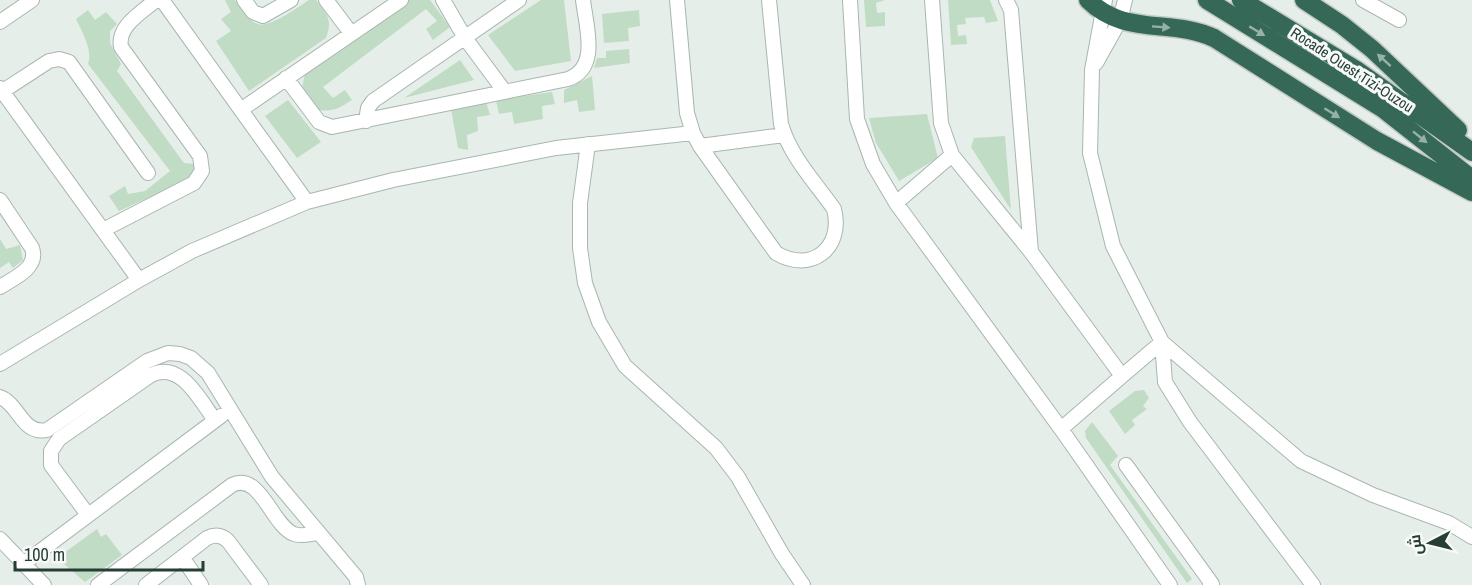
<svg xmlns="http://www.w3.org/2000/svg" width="1472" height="585" font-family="'Archivo Narrow',Cairo,sans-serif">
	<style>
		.green { fill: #c1dcc5 }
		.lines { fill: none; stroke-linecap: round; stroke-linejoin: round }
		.street-casing { stroke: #a9b6af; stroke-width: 16 }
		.highway-casing { stroke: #c2c9c6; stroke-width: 21 }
		.street { stroke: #fff; stroke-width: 14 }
		.highway { stroke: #356856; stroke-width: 18 }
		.oneway { fill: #96b1a7 }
		.labels { text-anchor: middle; stroke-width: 6; stroke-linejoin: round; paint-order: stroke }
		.street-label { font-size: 15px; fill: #263e34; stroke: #f7faf8 }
	</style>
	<rect width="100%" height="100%" fill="#e6eee9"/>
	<path class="green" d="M225,0H235C241,8 248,21 258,24C270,28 298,7 309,0H316C327,15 333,18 326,38L249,91L216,41L231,31L221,19L231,12Z
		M404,0H430L450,27L433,40L426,29L437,21L426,9L323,87L333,98L345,90L352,100C338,109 331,113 315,109L302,88L305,73Z
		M541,0H564L571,61L515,71L488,35Z
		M864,0H885L876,3L877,13L885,12V26L866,27Z
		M948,0H990L998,21L986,23L984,17L965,18L966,24L957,25L958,36L966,35L967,44L951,45Z
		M88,10L95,20L106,12L117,24L110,31V43L121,64L117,71L184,163L195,164L196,176L119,211L109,196L125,186L128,194L145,191L170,171L88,64C93,50 82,32 76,19Z
		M639,10L640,26L628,28L629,41L604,43L602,14Z
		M629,49L630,63L594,68L597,58H606V51Z
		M460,60L474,80L404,98Z
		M592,76L595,110L579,112L577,100L564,103V90Z
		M552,92L555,104L542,106L543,119L514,124L512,112L499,114L496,100Z
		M288,100L321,142L297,158L265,116Z
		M486,102L490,115L477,117L478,131L467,135L468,150L458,148L451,109Z
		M927,114L938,158L899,181L876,143L869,118Z
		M1005,136L1011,210L971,147L974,138Z
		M0,239L6,249L20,245L23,260L13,268L9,262L0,268Z
		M1144,390L1149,398L1143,406L1147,409L1132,420L1135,425L1125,434L1109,411L1135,391Z
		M1092,422L1118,456L1110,465L1192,579L1187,583L1086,438L1085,431Z
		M97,529L101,537L106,534L122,555L85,582L57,558Z"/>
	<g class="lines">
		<defs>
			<path id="street" d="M162,0L307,202
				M244,0L253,12L263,16L291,0
				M326,0L351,33
				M443,0L465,38L505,92
				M677,0L687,113L693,133L700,146L776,253C811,274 844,248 834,209C815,182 790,156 781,124L769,0
				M850,0L857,119L873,164L896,203L1061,429L1122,376L1031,252L1011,10L1006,0
				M932,0L941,123L952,155
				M1105,0L1092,70L1090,153L1113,246L1162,342L1301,461L1373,495L1449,523L1472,537
				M1363,0L1399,20
				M0,22L32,0
				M1096,63L1120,20L1125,0
				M286,78L319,122L332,127L568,79C600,68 586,26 583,0
				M0,88L139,280
				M3,91L49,61L59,59L69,62L148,173
				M242,109L401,0
				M366,121L368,108L373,101L519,0
				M588,144L580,203V248L585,283L599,322L625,366L716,448L738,477L782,554L803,585
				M700,146L784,135
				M0,200L32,248C39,268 14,278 0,287
				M896,203L952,155L1031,252
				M103,230L194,183L202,171L200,156L121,47C117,26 141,13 156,0
				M1162,342L1165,382L1190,422L1313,585
				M0,364L139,280L192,251L307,202L393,180L556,148L693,133
				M1122,376L1162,342
				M0,397C19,404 22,435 47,430L147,361L168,353L180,354L191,358L208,373L272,477L356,577L358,585
				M1061,429L1170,585
				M1126,465L1212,584L1210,585
				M88,515L51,465V451L59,439L151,375C181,360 200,401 215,420
				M0,539L44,585
				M182,557L201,585
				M23,564L221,416
				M98,585L232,485C260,471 272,526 294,534C301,537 310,534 317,533
				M146,585L207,538C215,534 222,535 228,541L261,585"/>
			<path id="highway" d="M1088,0C1125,37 1172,18 1214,38L1377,141L1472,192
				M1207,0L1382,108L1472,179
				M1241,0L1358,71L1472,152
				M1304,0L1342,25L1372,49L1458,130"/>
		</defs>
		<use href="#street" class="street-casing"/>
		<use href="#highway" class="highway-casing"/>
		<use href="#street" class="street"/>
		<use href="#highway" class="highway"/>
	</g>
	<defs><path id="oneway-solid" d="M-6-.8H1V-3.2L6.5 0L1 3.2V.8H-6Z" transform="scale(1.5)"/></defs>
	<g class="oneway">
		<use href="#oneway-solid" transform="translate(1161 27) rotate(4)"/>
		<use href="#oneway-solid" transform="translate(1257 31) rotate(31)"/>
		<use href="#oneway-solid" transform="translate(1384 60) rotate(-138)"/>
		<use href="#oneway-solid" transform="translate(1332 113) rotate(32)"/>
		<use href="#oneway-solid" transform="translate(1420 137) rotate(39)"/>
	</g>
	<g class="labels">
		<g class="street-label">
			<text transform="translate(1352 70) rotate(33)" y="5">Rocade Ouest Tizi-Ouzou</text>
		</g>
	</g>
	<g transform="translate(1430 543) rotate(263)" stroke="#f7faf8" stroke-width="4.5" paint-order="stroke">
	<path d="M0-4.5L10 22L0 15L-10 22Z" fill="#263e34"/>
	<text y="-9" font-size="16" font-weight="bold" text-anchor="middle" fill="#263e34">ش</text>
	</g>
	<path d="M15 561v9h188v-9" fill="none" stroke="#263e34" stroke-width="3"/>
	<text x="24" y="561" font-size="18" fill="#263e34" stroke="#f7faf8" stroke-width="4.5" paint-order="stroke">100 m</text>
</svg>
